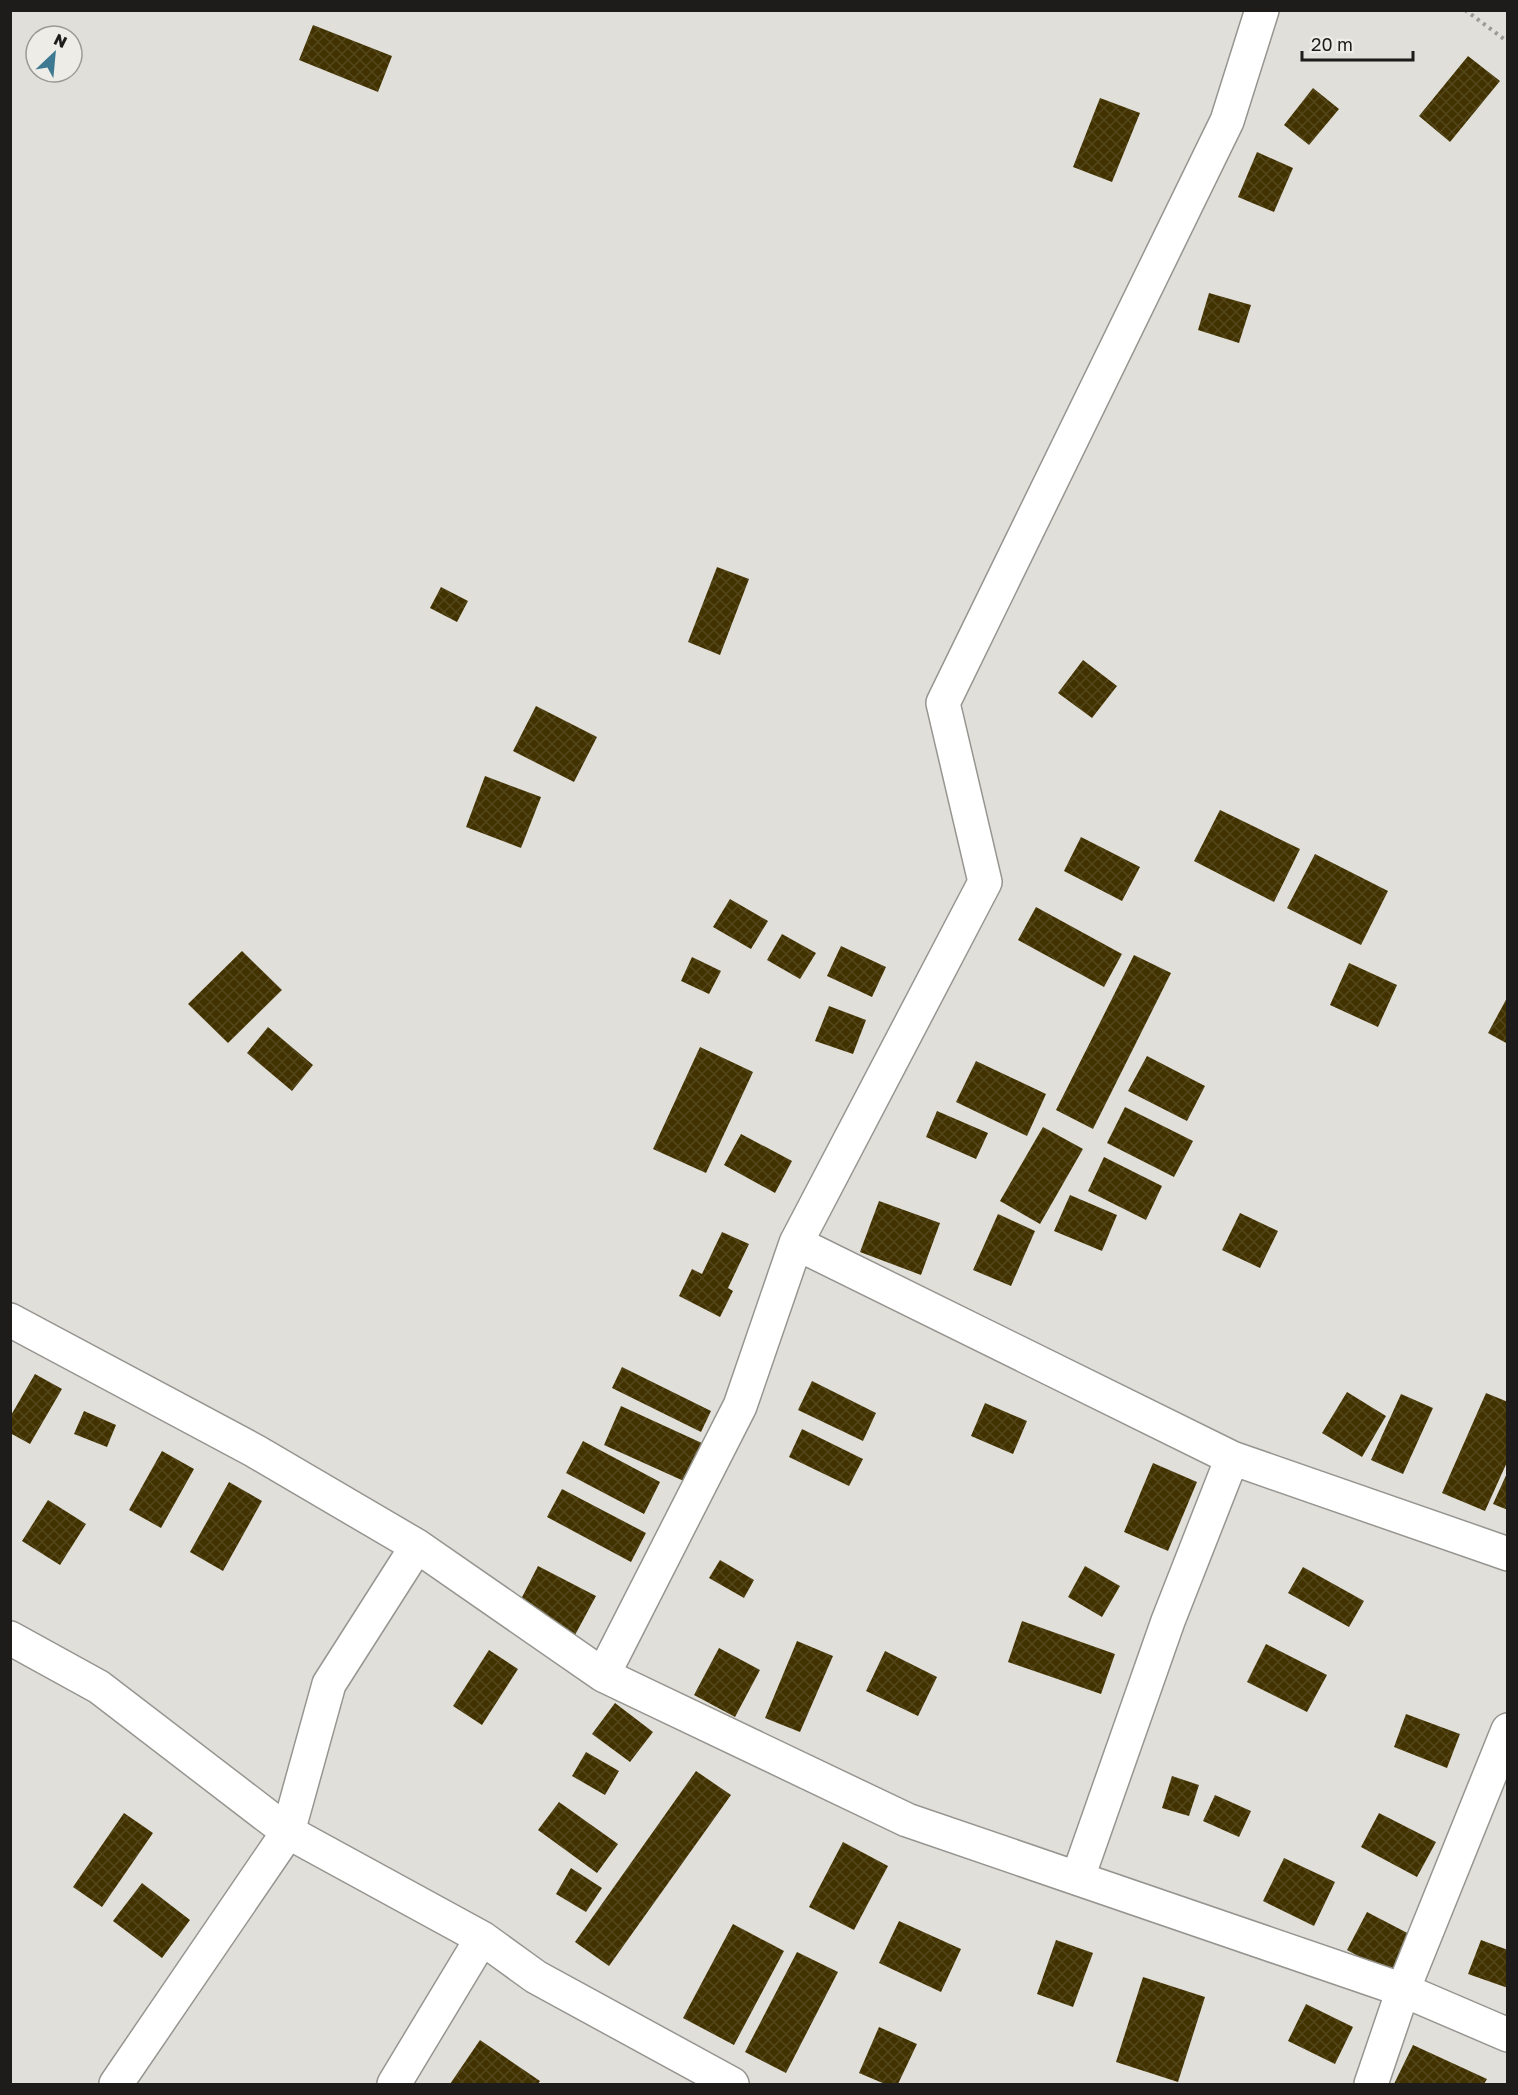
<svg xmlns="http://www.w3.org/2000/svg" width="1518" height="2095" font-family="'Golos Text',sans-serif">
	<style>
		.building { fill: url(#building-cross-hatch) }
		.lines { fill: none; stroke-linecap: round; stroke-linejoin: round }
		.street-casing { stroke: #969590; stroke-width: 36 }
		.path { stroke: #9c9a96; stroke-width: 4; stroke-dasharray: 3 4.5; stroke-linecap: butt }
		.street { stroke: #fff; stroke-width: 33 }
	</style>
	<defs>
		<pattern id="building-cross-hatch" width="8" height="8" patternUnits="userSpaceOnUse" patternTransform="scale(1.5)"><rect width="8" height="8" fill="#423200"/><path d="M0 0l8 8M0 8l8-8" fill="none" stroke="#54471c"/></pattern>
	</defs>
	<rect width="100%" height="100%" fill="#e1dfda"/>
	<path class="building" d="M313,25L392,56L378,92L299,60Z
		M1468,56L1500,81L1450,142L1419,116Z
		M1313,88L1339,109L1309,145L1284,125Z
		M1100,98L1140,113L1112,182L1073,167Z
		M1257,152L1293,168L1274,212L1238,197Z
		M1209,293L1251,305L1239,343L1198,330Z
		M717,567L749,579L720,655L688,642Z
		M441,587L468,601L457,622L430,608Z
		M1083,660L1117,686L1092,718L1058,693Z
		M536,706L597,737L574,782L513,751Z
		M485,776L541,797L521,848L466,827Z
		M1220,810L1300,849L1274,902L1194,861Z
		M1081,837L1140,867L1122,901L1064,871Z
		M1315,854L1388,891L1361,945L1287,908Z
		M730,899L768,921L751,949L713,927Z
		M1036,907L1122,954L1104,987L1018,940Z
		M782,934L816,953L800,979L767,960Z
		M841,946L886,967L872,997L827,976Z
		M242,951L282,990L228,1043L188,1004Z
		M1134,955L1171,973L1093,1129L1056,1110Z
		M692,957L721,971L709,994L681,981Z
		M1349,963L1397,985L1378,1027L1330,1005Z
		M1508,996V1044L1488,1033Z
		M829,1006L866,1020L853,1054L815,1041Z
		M268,1027L313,1065L292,1091L247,1053Z
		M700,1047L753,1072L706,1173L653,1149Z
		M1147,1056L1205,1086L1187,1121L1128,1091Z
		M976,1061L1046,1094L1027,1136L956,1102Z
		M1125,1107L1193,1141L1174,1177L1107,1143Z
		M937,1111L988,1133L976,1159L926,1137Z
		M1043,1127L1083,1149L1040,1224L1000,1201Z
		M741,1134L792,1161L775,1193L724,1165Z
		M1104,1157L1162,1186L1146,1220L1088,1191Z
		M1070,1195L1117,1215L1102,1251L1054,1231Z
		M879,1201L940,1223L921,1275L860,1252Z
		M1240,1213L1278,1231L1260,1268L1222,1250Z
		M998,1214L1035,1231L1011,1286L973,1270Z
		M722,1232L749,1244L728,1288L733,1291L720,1317L679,1296L692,1269L702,1274Z
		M622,1367L711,1411L701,1432L612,1388Z
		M35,1374L62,1389L30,1444L10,1433V1417Z
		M812,1381L876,1413L863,1441L798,1410Z
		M1347,1392L1386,1416L1362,1457L1322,1433Z
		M1486,1393L1508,1402V1460L1485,1511L1442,1493Z
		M1401,1394L1433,1408L1403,1474L1371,1460Z
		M985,1403L1027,1421L1013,1454L971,1436Z
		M621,1406L704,1444L686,1482L604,1445Z
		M84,1411L116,1425L107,1447L74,1434Z
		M802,1429L863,1459L849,1486L789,1457Z
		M583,1441L660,1482L644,1514L566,1473Z
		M162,1451L194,1469L161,1528L129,1510Z
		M1153,1463L1197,1482L1168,1551L1124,1532Z
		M1508,1471V1510L1493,1504Z
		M229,1482L262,1501L223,1571L190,1552Z
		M562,1489L646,1533L631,1562L547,1517Z
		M48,1500L86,1524L60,1565L22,1541Z
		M720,1560L754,1580L744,1598L709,1578Z
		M538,1566L596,1596L575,1635L518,1605Z
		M1085,1566L1120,1586L1102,1617L1068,1597Z
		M1303,1567L1364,1601L1349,1627L1288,1593Z
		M1022,1621L1115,1654L1101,1694L1008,1662Z
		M797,1641L833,1656L800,1732L765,1718Z
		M1266,1644L1327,1675L1307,1712L1247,1682Z
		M719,1648L760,1670L735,1717L694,1695Z
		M489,1650L518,1669L482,1725L453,1706Z
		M885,1651L937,1677L918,1716L866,1691Z
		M615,1703L653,1732L630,1762L592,1734Z
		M1406,1714L1460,1734L1447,1768L1394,1747Z
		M586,1752L619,1771L605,1795L572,1776Z
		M696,1771L731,1795L609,1966L575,1942Z
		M1172,1776L1199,1785L1189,1816L1162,1808Z
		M1215,1795L1251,1811L1239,1837L1203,1821Z
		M559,1802L618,1844L597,1873L538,1830Z
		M124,1813L153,1833L102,1907L73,1887Z
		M1379,1813L1436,1842L1417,1877L1361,1847Z
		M843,1842L888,1866L854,1930L809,1907Z
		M1284,1858L1335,1882L1314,1926L1263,1901Z
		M571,1868L602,1888L586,1912L556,1894Z
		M142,1883L190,1920L162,1958L113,1921Z
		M1367,1912L1417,1938L1396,1977L1347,1950Z
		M899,1921L961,1949L941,1992L879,1963Z
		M733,1924L784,1951L734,2045L683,2018Z
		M1056,1940L1093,1953L1073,2007L1037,1994Z
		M1481,1940L1508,1950V1988L1468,1974Z
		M797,1952L838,1972L786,2073L745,2052Z
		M1143,1977L1205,1997L1178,2082L1116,2062Z
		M1306,2004L1353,2027L1335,2064L1288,2041Z
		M879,2027L917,2044L898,2084H885L859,2073Z
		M480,2040L540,2081L538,2084H450Z
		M1413,2045L1487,2079L1484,2084H1394Z"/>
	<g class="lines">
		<defs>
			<path id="street" d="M1262,10L1227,121L943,703L985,882L796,1243L1232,1458L1508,1554
				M796,1243L740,1406L603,1675L907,1820L1403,1990L1508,2035
				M10,1320L255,1451L417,1546L603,1675
				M10,1638L99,1687L288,1832L482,1938L536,1977L732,2084
				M1078,1877L1168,1621L1232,1458
				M116,2084L288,1832L329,1684L417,1546
				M394,2084L482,1938
				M1371,2084L1403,1990L1508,1730"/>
		</defs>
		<use href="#street" class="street-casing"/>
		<path class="path" d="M1465,10L1508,42"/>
		<use href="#street" class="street"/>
	</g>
	<rect width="1518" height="2095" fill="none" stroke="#1d1c1a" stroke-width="24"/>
	<g transform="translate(54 54) rotate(26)"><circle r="28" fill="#eeece7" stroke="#9a9995" stroke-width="1.5"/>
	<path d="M0-4.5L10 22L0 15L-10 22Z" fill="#3d7990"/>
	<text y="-9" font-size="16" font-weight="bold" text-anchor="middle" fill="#1d1c1a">N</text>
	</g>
	<path d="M1302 51v9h111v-9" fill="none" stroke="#1d1c1a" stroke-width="3"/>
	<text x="1311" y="51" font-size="18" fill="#1d1c1a" stroke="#eeece7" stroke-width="4.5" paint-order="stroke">20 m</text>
</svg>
